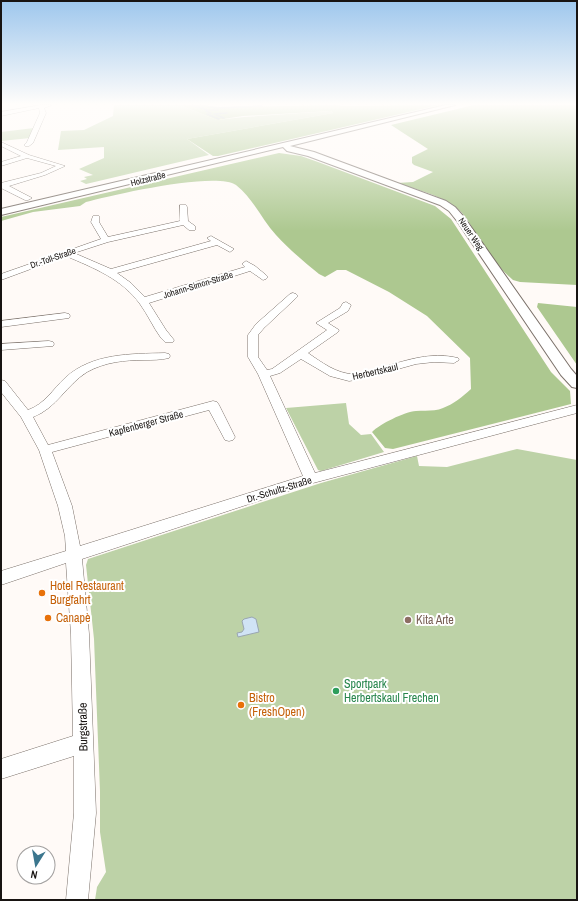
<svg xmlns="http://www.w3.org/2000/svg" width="578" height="901" font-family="'Archivo Narrow',sans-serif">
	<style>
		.green { fill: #bdd2a7 }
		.forest { fill: #adc890 }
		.water { fill: #d0e3f5; stroke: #99a5b1 }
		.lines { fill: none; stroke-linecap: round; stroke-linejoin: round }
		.stream { stroke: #99a5b1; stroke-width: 1.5 }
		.minor-casing { stroke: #7b716a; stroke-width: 1 }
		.major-casing { stroke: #7b716a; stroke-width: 2 }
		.minor { fill: #fff; fill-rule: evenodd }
		.major { fill: #fff; fill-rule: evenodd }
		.food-dot { fill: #e8710a; stroke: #fff; stroke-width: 1.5 }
		.education-dot { fill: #8d6e63; stroke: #fff; stroke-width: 1.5 }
		.leisure-dot { fill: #2e9e5b; stroke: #fff; stroke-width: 1.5 }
		.labels { text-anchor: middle; stroke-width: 4; stroke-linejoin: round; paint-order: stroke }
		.far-street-label { font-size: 9px; fill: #181412; stroke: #fff }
		.street-label { font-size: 10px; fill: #181412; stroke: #fff }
		.near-food-label { font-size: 12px; fill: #c56008; stroke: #fff; text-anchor: start }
		.near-education-label { font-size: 12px; fill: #785e54; stroke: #fff; text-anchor: start }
		.near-leisure-label { font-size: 12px; fill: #27864d; stroke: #fff; text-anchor: start }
		.near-street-label { font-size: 12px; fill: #181412; stroke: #fff }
	</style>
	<rect width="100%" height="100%" fill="#fffaf7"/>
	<path class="green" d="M114,105H180L217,120L244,117L331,111L333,113L187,139L209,155L86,184L80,181L87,179L84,177L93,175L79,169L104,158V147L58,150L61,131L84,130L113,116Z
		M34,128L30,138L1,141V132Z
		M346,403L349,424L361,435L371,434L384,452L321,471L318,470L286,408Z
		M517,449L577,460V900H95L97,887L106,872L100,832V791L94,639L86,565L88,559L321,483L417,456L419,466L447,467Z"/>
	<path class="forest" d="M180,105H202L219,107L337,105L343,106L439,105L218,156H213L187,139L333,113L331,111L243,116L217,120Z
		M474,105H577V285L520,282L513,280C502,271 489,255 481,243C474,232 469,219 459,210C442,195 417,190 397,183L413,182L433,172L414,165L412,163V157L428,149L391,125Z
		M279,153L301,156L318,162L435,206L451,219L551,372L570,391L571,404L393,449L385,448L372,432C380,424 404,412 416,411C425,410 435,412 443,408C454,404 462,397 471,389L470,358L427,316L389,292L346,270H337L325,277L319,274C304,262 289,249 276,235C262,220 253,198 236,185C216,171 112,195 86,202L80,206L33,212L1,221V217Z
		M538,303L577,307V365L537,307Z"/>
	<path class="water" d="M252,617L256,619L259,632L238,637L237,633L242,632L244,629L242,621L244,619Z"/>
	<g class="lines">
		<path class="stream" d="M191,105L208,110L206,111L211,113
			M199,105L217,108L262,106
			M208,110H218
			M207,114L219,119
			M214,114L227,113
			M216,115L224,118"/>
		<defs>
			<path id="minor" d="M41,105H52L44,108L46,113L33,143L29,146H25L24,145L27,142L40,113L39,108L1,116V112Z
				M1,142L29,155L65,166L45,175L9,186L32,198L28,200H25L1,188V183L41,173L56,166L27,158L1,166V162L21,156L1,146Z
				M180,205H186L187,207L188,221L195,226V230H189L183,225L108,242L74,253L111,269L211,241L207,238L211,236L234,249L230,252L217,245L117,273L131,283L145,297L245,267L242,264L246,261L255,266L266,275L268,277L266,279L263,280L250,271L149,303L166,330L174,340L173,342H165L161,338C153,327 148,315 140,304C122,279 94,268 66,256L1,280V274L101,239L91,222L93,216H99V222L108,237L180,221Z
				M293,293L296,294L298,296L296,298L264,328L258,335V357L267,370L272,369L327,330L316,323L340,308L343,303L346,302L351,305L348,311L328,323L339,330L338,332L308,353C321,362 337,374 353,374C389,369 421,349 458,358L459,360L454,363L434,362L416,364L362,379L349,381L330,376L301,359L280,373L270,376L315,473L577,405V413L313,483L82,559L89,634L96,813L88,900H66L74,813V756L1,779V759L73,736L71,634L66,563L1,585V571L66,551L65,536L58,506L39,450L21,417L1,392V380L5,381L28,410C45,404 53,389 65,378C92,353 131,354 165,353L169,354L170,356L169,358C161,360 152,360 144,360C125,360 105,362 87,372C66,385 57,408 33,417L48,445L213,401L217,402L219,405L235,437L233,440L229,441L225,440L209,410L52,452L72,506L80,546L303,476L258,374L248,357V335L256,324L290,294Z
				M65,313L69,314L70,316L69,318L1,327V321Z
				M49,341L53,342L54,344L53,346L1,350V344Z"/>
			<path id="major" d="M446,105H455L290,146L314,152L446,201L455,207L464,217L571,369L577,376V388L572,387L561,375L457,221L449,211L440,205L308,156L287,151L283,147L1,215V209Z"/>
		</defs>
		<use href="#minor" class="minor-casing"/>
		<use href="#major" class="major-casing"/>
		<use href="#minor" class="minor"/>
		<use href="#major" class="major"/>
	</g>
	<linearGradient id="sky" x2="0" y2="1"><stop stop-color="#9ec7ed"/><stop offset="0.45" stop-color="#fffdfb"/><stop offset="1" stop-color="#fffdfb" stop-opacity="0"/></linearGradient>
	<rect width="578" height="231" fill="url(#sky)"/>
	<g class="food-dot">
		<circle cx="42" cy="593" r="4"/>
		<circle cx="48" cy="618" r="4"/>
		<circle cx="241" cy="705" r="4"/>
	</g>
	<circle class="education-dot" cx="408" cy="620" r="4"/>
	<circle class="leisure-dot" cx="336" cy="691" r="4"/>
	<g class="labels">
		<g class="far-street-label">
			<text transform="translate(148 179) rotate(-14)" y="3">Holzstraße</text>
			<text transform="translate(471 234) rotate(55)" y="3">Neuer Weg</text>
			<text transform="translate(53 258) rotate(-19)" y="3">Dr.-Toll-Straße</text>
			<text transform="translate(198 285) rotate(-17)" y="3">Johann-Simon-Straße</text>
		</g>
		<g class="street-label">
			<text transform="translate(375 371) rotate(-13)" y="4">Herbertskaul</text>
			<text transform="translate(146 423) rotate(-15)" y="4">Kapfenberger Straße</text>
			<text transform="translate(279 489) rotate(-17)" y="4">Dr.-Schultz-Straße</text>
		</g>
		<g class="near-food-label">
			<text x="50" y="590">Hotel Restaurant<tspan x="50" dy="14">Burgfahrt</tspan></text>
			<text x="56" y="622">Canapè</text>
			<text x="249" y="702">Bistro<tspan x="249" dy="14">(FreshOpen)</tspan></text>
		</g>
		<g class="near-education-label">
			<text x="416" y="624">Kita Arte</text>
		</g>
		<g class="near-leisure-label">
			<text x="344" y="688">Sportpark<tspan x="344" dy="14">Herbertskaul Frechen</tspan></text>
		</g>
		<g class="near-street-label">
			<text transform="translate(83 727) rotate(-91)" y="4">Burgstraße</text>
		</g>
	</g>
	<rect width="578" height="901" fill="none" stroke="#181412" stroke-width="4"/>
	<g transform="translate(36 865) rotate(191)"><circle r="19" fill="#ffffff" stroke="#a3a1a0"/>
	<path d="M0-3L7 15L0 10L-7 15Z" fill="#3b768e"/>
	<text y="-6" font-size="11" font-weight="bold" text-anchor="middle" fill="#181412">N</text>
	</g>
</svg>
